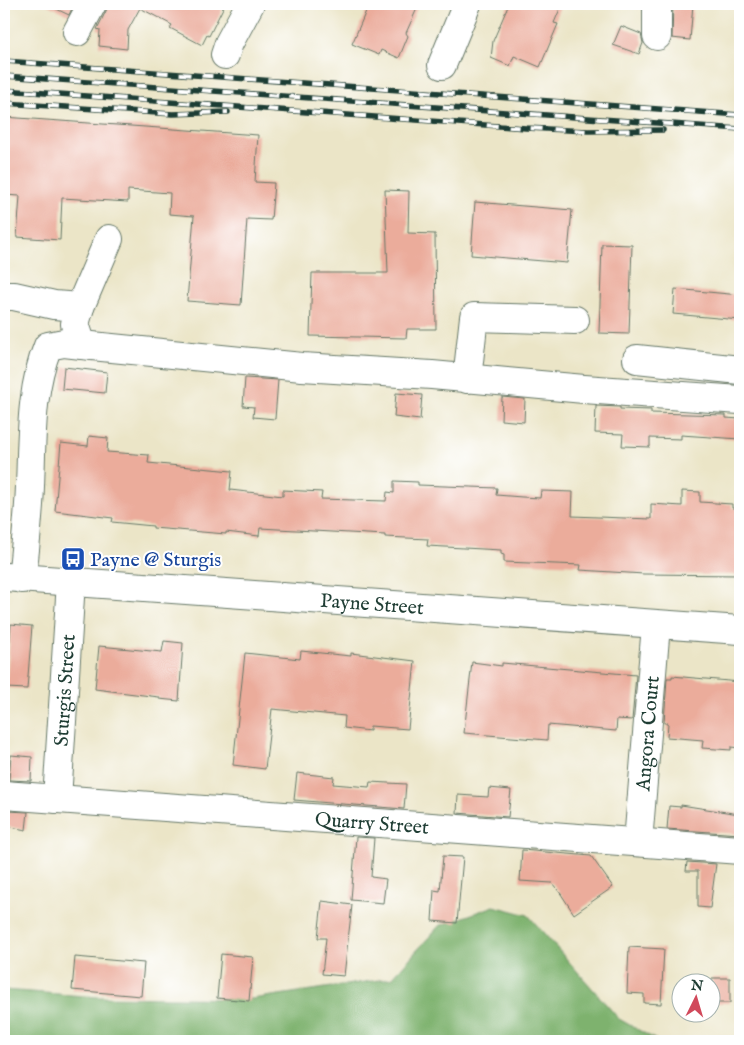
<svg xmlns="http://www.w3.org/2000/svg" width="744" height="1045" font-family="'IM FELL English',serif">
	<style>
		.forest { fill: #7eb26e; stroke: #4e7851 }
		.building { fill: #ebac9b }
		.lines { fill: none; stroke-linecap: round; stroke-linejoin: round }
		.minor-casing { stroke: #667867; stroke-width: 30 }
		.minor { stroke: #fff; stroke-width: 28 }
		.rail-casing { stroke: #1f3d34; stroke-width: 5.5 }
		.rail { stroke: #fff; stroke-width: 4; stroke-dasharray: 11; stroke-linecap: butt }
		.labels { text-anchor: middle; stroke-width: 4; stroke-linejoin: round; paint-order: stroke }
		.transit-label { font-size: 20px; fill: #164399; stroke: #fff; text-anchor: start }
		.street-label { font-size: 20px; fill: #1f3d34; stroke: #fff }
	</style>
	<rect width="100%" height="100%" fill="#fff"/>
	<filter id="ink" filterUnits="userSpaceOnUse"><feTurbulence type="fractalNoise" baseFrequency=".02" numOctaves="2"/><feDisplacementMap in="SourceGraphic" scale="10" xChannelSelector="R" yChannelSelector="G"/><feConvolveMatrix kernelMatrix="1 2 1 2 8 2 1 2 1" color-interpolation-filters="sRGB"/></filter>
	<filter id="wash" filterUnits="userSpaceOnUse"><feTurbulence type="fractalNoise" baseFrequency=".0096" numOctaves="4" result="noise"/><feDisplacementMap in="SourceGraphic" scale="20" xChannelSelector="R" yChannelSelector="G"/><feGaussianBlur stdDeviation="1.12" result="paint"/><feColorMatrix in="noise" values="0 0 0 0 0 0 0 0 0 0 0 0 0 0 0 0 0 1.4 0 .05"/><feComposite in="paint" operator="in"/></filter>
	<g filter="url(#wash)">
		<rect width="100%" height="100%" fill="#ebe5c7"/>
		<path class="forest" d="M494,906L528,915L619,1019L658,1041H4V990L98,997L252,999L392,978L439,926Z"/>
		<g id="blocks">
			<path class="building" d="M46,4H74L69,15Z
				M108,4H225L209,36L207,35L202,45L170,28L172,25L140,8L128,30L127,49L99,46L100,30L97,29L106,11Z
				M369,4H419L406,33L408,36L399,58L381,50L379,55L352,44Z
				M509,4H562L554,23L558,24L540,67L514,56L510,66L491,58L493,41Z
				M673,4H693L690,40L672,38Z
				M621,26L641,34L643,43L639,54L613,45Z
				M4,117L258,135L255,182L274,183L271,220L247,219L241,305L187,301L194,216L169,214L170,193L128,190V202L62,198L60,240L17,237L20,196L4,195Z
				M385,190L409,191L408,233L435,234L436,329H407L406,338L310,336L312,273H388Z
				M475,202L572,210L567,263L471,255Z
				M602,244L632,245L629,334L599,333Z
				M675,289L740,295V320L673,314Z
				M64,367L107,372L105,393L62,389Z
				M245,378L278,380L275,419L253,417L254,407L243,406Z
				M396,393L422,395L420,420L394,417Z
				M502,397L525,399L524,422L501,420Z
				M596,406L620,407V409L651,410V413L726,415V418L740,419V439L681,435V439L650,438V447L622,446L623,434L595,433Z
				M89,436L108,438L107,452L149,455L148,463L232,471L230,490L283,496V490L322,492L321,499L386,501L387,492L394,493V481L418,482V485L497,488L496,495L522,497L540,498L541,491L573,492L572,516L651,519V504L682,506V491L700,492V502L732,504V508H740V575L644,574L580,570L581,565L504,562V555L501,554V550L427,546L428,539L385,537V535L260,528L259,536L226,532V534L153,528V526L112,522L113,518L55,511L61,443L88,446Z
				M11,624L32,626L27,689L6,688Z
				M164,641L183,643L179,701L159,699V697L95,689L99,646L162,652Z
				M301,651L351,656V653L415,661L408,729L370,726V731L344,728L345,716L272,709L265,769L233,765L245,653L300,659Z
				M472,662L502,666V663L636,675L632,720L617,719L616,731L548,725L547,740L464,733Z
				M672,676L740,682V748L731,747V750L702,748L703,740L667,737L668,723H664L667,678H672Z
				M11,755L32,757L31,781L9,780Z
				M297,773L334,777L333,784L369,787L370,782L406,784L404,809L294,800Z
				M489,788L511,790L508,817L457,813L458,795L488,797Z
				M681,805L739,814L740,815V834L667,829L669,806L681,807Z
				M8,811L28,812L26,830L6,826Z
				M356,837L374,838L371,877L386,879L383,903L351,900Z
				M522,850L591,856L613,887L574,914L561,894L552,883L520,881Z
				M443,856L463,857L457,923L432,921L434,890L440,891Z
				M687,862L716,864L710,908L698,907V871H686Z
				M322,901L352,905L344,976L322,974L326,938H318Z
				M629,947L664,949L661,1004L644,1003V994L627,993Z
				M221,954L253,957L249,1001L217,998Z
				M75,957L144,963L141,996L72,990Z
				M712,978H730V1003H712Z"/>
		</g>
	</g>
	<g filter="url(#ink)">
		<use href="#blocks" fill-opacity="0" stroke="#667867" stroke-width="1"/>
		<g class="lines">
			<defs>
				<g id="minor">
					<path d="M77,32L92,4"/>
					<path d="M657,36V4"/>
					<path d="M225,55L229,43L250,4"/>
					<path d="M442,65L467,4"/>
					<path d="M4,296H14L54,305L80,307"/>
					<path d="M82,345L75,324L80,307L109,239"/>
					<path d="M637,359L740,370"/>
					<path d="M467,379L474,317L575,320"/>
					<path id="s1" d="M5,577L740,630"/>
					<path d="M22,579C25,548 29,517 30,486C32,439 30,390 48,346L64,343L82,345L302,367L432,375L584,389L740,400"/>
					<path id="s2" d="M4,795L740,850"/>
					<path id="s3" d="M57,799L71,582"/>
					<path id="s4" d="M638,842L656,625"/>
				</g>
			</defs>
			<use href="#minor" class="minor-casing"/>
			<use href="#minor" class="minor"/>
			<defs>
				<path id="rail" d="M4,61L740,115
					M4,76L740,129
					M4,90L526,128L588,131L663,130
					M4,103L173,114L228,112"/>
			</defs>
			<use href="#rail" class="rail-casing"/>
			<use href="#rail" class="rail"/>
		</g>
	</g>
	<defs>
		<symbol id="bus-square" viewBox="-11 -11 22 22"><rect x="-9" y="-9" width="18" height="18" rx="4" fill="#1a4fb4" stroke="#fff"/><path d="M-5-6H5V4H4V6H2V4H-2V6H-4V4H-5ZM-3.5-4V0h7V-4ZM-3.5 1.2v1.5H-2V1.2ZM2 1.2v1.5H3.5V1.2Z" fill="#fff"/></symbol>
	</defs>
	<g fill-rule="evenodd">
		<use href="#bus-square" x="59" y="545" width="28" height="28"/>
	</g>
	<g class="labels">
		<g class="transit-label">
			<text x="90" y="566">Payne @ Sturgis</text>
		</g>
		<g class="street-label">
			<text dy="7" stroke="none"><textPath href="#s1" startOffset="368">Payne Street</textPath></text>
			<text dy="7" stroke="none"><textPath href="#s3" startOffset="109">Sturgis Street</textPath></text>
			<text dy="7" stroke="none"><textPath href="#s4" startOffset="109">Angora Court</textPath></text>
			<text dy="7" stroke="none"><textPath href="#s2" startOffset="369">Quarry Street</textPath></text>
		</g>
	</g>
	<rect width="744" height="1045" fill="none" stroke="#fff" stroke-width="20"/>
	<g transform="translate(696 998) rotate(5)"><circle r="24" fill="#ffffff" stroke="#a5b1ae"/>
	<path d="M0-4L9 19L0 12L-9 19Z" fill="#d1495b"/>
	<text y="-8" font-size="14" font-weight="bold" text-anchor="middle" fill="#1f3d34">N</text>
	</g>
</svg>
